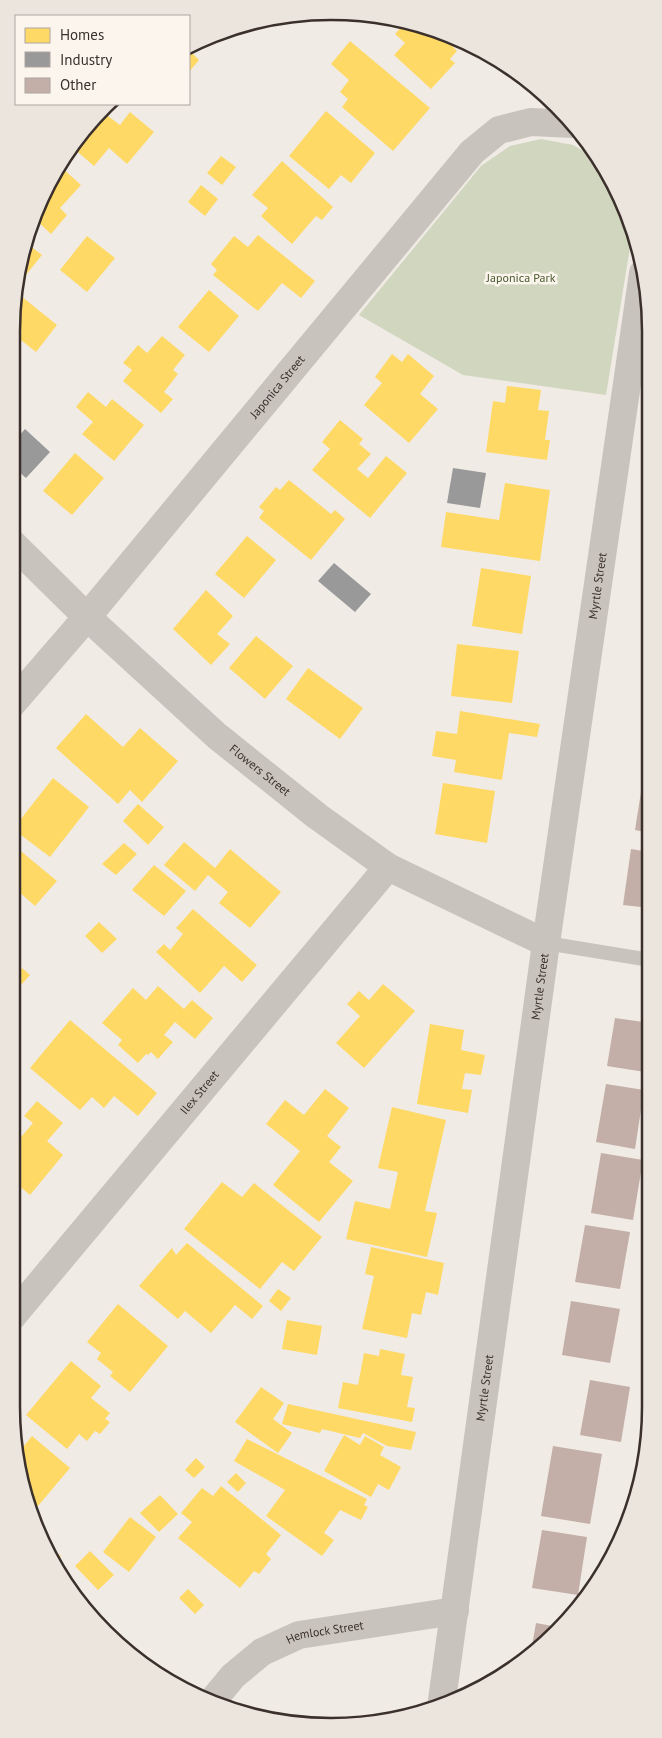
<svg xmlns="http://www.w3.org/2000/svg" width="662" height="1738" font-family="'PT Sans',sans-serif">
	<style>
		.green { fill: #d1d6bf }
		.homes { fill: #ffd966 }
		.industry { fill: #999 }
		.building { fill: #c3afa7 }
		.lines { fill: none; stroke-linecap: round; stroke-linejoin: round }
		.lane { stroke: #c9c3be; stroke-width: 14 }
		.street { stroke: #c9c3be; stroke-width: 28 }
		.labels { text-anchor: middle; stroke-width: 5; stroke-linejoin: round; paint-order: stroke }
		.park-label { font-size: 12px; fill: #4a5a2e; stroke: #fbf5ee }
		.street-label { font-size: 12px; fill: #3b302b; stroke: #fbf5ee }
		.rim { fill: none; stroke: #3b302b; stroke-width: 2.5 }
	</style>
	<rect width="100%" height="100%" fill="#f0ebe5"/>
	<path class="green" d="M541,139L573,145L597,159L618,190L632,235L606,395L463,375L359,315L481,166L510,146Z"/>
	<path class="homes" d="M406,22H414L457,42L453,47L457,51L450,59L455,63L431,89L394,55L405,43L395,34Z
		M350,41L430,108L393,151L342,107L348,99L340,92L349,80L331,64Z
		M189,50L199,60L189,72Z
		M326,111L375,153L351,183L341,175L329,189L289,156Z
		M130,112L154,132L127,164L109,148L94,166L72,147L78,136L104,113L120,125Z
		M221,156L236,167L222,185L207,173Z
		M282,161L333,207L322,220L316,216L292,244L261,216L268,208L252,195Z
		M62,168L81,185L60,208L67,215L51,234L36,220Z
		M201,185L218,199L205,216L188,202Z
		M258,235L315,281L301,298L282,283L258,311L213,275L217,270L211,264L234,236L248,247Z
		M87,236L115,258L87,292L60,270Z
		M25,242L42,255L17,286L22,248Z
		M209,290L239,316L209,352L178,327Z
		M16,292L57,325L36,352L11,332Z
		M162,336L185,355L173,370L178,374L164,392L173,399L161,413L123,381L132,370L123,363L138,345L147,353Z
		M392,354L402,362L408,354L434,376L420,394L438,409L409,443L364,405L382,383L375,377Z
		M507,386L541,390L538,410L549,411L545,440H550L547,460L486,452L493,401L505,403Z
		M88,392L106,407L112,399L144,425L114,461L82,434L93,422L76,407Z
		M340,420L363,439L359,444L371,454L357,469L368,478L386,456L407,473L370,518L312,470L330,449L322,442Z
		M75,453L104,478L72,515L43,491Z
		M289,480L331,514L335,510L345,519L311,560L259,518L264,511L259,507L276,487L280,490Z
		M505,483L550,490L540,561L441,547L446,512L499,520Z
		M247,536L276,560L244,598L215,574Z
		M481,568L531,576L522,634L472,626Z
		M206,590L233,616L217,634L230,644L211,665L173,629Z
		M256,636L293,666L265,699L229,668Z
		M457,644L519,651L512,703L451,696Z
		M308,668L363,708L340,739L286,699Z
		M460,711L540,724L537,737L509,733L502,780L454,772L456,760L432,756L436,731L457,734Z
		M86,714L123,747L140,728L178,761L142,802L130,790L118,804L56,748Z
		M53,778L89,807L50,857L13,829Z
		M443,783L495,791L487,843L435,834Z
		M138,804L164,827L148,845L123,821Z
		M184,842L215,868L230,849L281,892L250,928L219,903L228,892L208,875L195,891L164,865Z
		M11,843L57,881L35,906L18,891L11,899Z
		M124,843L137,854L116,875L102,864Z
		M154,865L186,891L164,916L132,890Z
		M193,909L257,965L242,982L224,966L200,993L156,952L164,944L170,950L183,934L176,928Z
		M99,922L117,939L102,953L85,936Z
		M22,968L30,975L22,984L14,978Z
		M383,984L415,1011L364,1068L336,1043L360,1016L347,1004L359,991L369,1000Z
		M158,986L184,1009L192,1000L213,1018L195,1039L175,1022L164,1035L173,1042L158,1059L151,1052L148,1055L146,1054L138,1063L118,1045L122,1040L102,1023L133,988L146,1000Z
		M70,1020L157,1093L138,1116L114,1096L104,1108L92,1097L80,1110L30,1068Z
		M430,1024L464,1030L461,1050L485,1055L481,1075L465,1073L462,1089L472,1090L468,1113L417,1104Z
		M325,1089L349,1108L327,1136L341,1147L329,1162L353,1181L319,1222L273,1185L300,1151L266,1124L285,1100L304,1115Z
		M37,1101L63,1123L47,1141L63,1155L30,1195L11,1179V1149L33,1123L24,1116Z
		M392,1107L446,1120L425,1211L437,1213L427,1257L346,1239L355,1201L390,1209L398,1172L378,1168Z
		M222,1182L242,1197L254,1183L322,1237L294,1271L282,1262L260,1289L184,1229Z
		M11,1197L21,1205L11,1217Z
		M187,1243L263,1306L252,1319L235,1305L211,1333L185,1311L178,1319L139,1286L172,1248L176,1255Z
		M371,1247L444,1263L438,1295L426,1292L421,1315L412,1313L407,1338L362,1329L374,1276L365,1274Z
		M278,1289L291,1298L281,1311L269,1301Z
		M118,1304L168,1346L130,1392L110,1376L113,1372L97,1359L101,1353L87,1342Z
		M287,1320L322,1326L317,1355L282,1349Z
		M380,1349L405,1354L401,1375L413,1377L407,1407L415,1408L412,1422L338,1408L343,1382L358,1385L364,1353L379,1356Z
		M71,1361L101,1386L91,1398L110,1413L105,1419L110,1422L100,1434L95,1431L87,1441L79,1434L67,1449L26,1415Z
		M261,1387L284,1403L273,1419L292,1433L278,1453L235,1422Z
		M288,1404L416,1432L411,1450L387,1446L363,1433L360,1438L322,1429L320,1433L282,1424Z
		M344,1435L360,1445L365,1436L384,1447L380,1455L401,1467L389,1490L378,1484L371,1497L324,1471Z
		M32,1436L70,1468L38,1506L26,1496L19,1452Z
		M247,1439L367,1499L364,1505L368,1507L361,1520L340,1510L324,1533L334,1540L322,1556L266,1516L285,1490L234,1461Z
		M196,1458L205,1467L194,1478L185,1470Z
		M236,1473L246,1483L238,1492L227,1482Z
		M221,1486L281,1535L266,1554L271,1559L259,1574L254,1571L240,1588L178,1538L192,1522L181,1513L202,1488L213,1496Z
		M160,1495L178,1514L159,1532L140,1513Z
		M130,1517L156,1537L129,1572L103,1552Z
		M50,1548L61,1556L57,1561L56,1557Z
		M90,1551L114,1575L98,1590L75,1566Z
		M188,1589L204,1605L195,1614L179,1598Z"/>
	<path class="industry" d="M25,429L50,452L26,478L11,465V445Z
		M453,468L486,473L480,508L447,503Z
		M334,563L371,594L355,612L318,581Z"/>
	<path class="building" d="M644,773L649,774V833L635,830Z
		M631,849L649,852L650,908L623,905Z
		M615,1018L650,1023V1042L645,1072L607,1066Z
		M606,1084L644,1090L635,1149L596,1142Z
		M601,1153L643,1160L633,1220L591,1213Z
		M585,1225L630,1232L620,1289L575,1282Z
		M571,1301L620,1309L610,1363L562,1355Z
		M590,1380L630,1387L621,1442L580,1435Z
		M553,1446L602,1454L590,1524L541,1516Z
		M542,1530L587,1537L578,1595L532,1588Z
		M614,1534H618L613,1545H612Z
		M536,1623L558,1627L531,1652Z"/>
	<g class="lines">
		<path class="lane" d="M546,943L650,960"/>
		<g class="street">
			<path id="s1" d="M11,542L87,617L217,736L317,816L388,867L546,943"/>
			<path id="s2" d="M11,705L87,617L472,152L499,130L531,122L574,124"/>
			<path id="s3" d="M11,1318L388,867"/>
			<path id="s4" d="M214,1699L233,1676L262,1652L299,1635L455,1611"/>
			<path id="s5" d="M442,1700L546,943L643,273"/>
		</g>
	</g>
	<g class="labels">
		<g class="park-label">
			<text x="521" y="282">Japonica Park</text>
		</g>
		<g class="street-label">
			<text dy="4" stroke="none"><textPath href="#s2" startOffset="415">Japonica Street</textPath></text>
			<text dy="4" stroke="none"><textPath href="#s5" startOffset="1125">Myrtle Street</textPath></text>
			<text dy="4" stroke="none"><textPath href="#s1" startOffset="338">Flowers Street</textPath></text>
			<text dy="4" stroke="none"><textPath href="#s5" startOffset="720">Myrtle Street</textPath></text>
			<text dy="4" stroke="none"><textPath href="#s3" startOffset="294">Ilex Street</textPath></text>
			<text dy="4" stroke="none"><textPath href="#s5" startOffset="315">Myrtle Street</textPath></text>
			<text dy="4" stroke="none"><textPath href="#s4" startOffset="134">Hemlock Street</textPath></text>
		</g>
	</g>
	<path d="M0 0H662V1738H0ZM331 20H331A311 311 0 0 1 642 331V1407A311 311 0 0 1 331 1718H331A311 311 0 0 1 20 1407V331A311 311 0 0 1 331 20Z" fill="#ece5de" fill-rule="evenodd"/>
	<path class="rim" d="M331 20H331A311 311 0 0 1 642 331V1407A311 311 0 0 1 331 1718H331A311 311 0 0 1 20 1407V331A311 311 0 0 1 331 20Z"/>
	<rect x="15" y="15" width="175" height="90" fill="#fbf5ee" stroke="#aea6a0"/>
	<rect x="25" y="28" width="25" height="15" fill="#ffd966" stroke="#aea6a0"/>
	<text x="60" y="40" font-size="15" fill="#3b302b">Homes</text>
	<rect x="25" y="52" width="25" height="15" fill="#999999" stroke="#aea6a0"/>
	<text x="60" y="65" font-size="15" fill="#3b302b">Industry</text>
	<rect x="25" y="78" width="25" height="15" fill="#c3afa7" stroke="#aea6a0"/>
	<text x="60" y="90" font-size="15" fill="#3b302b">Other</text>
</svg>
